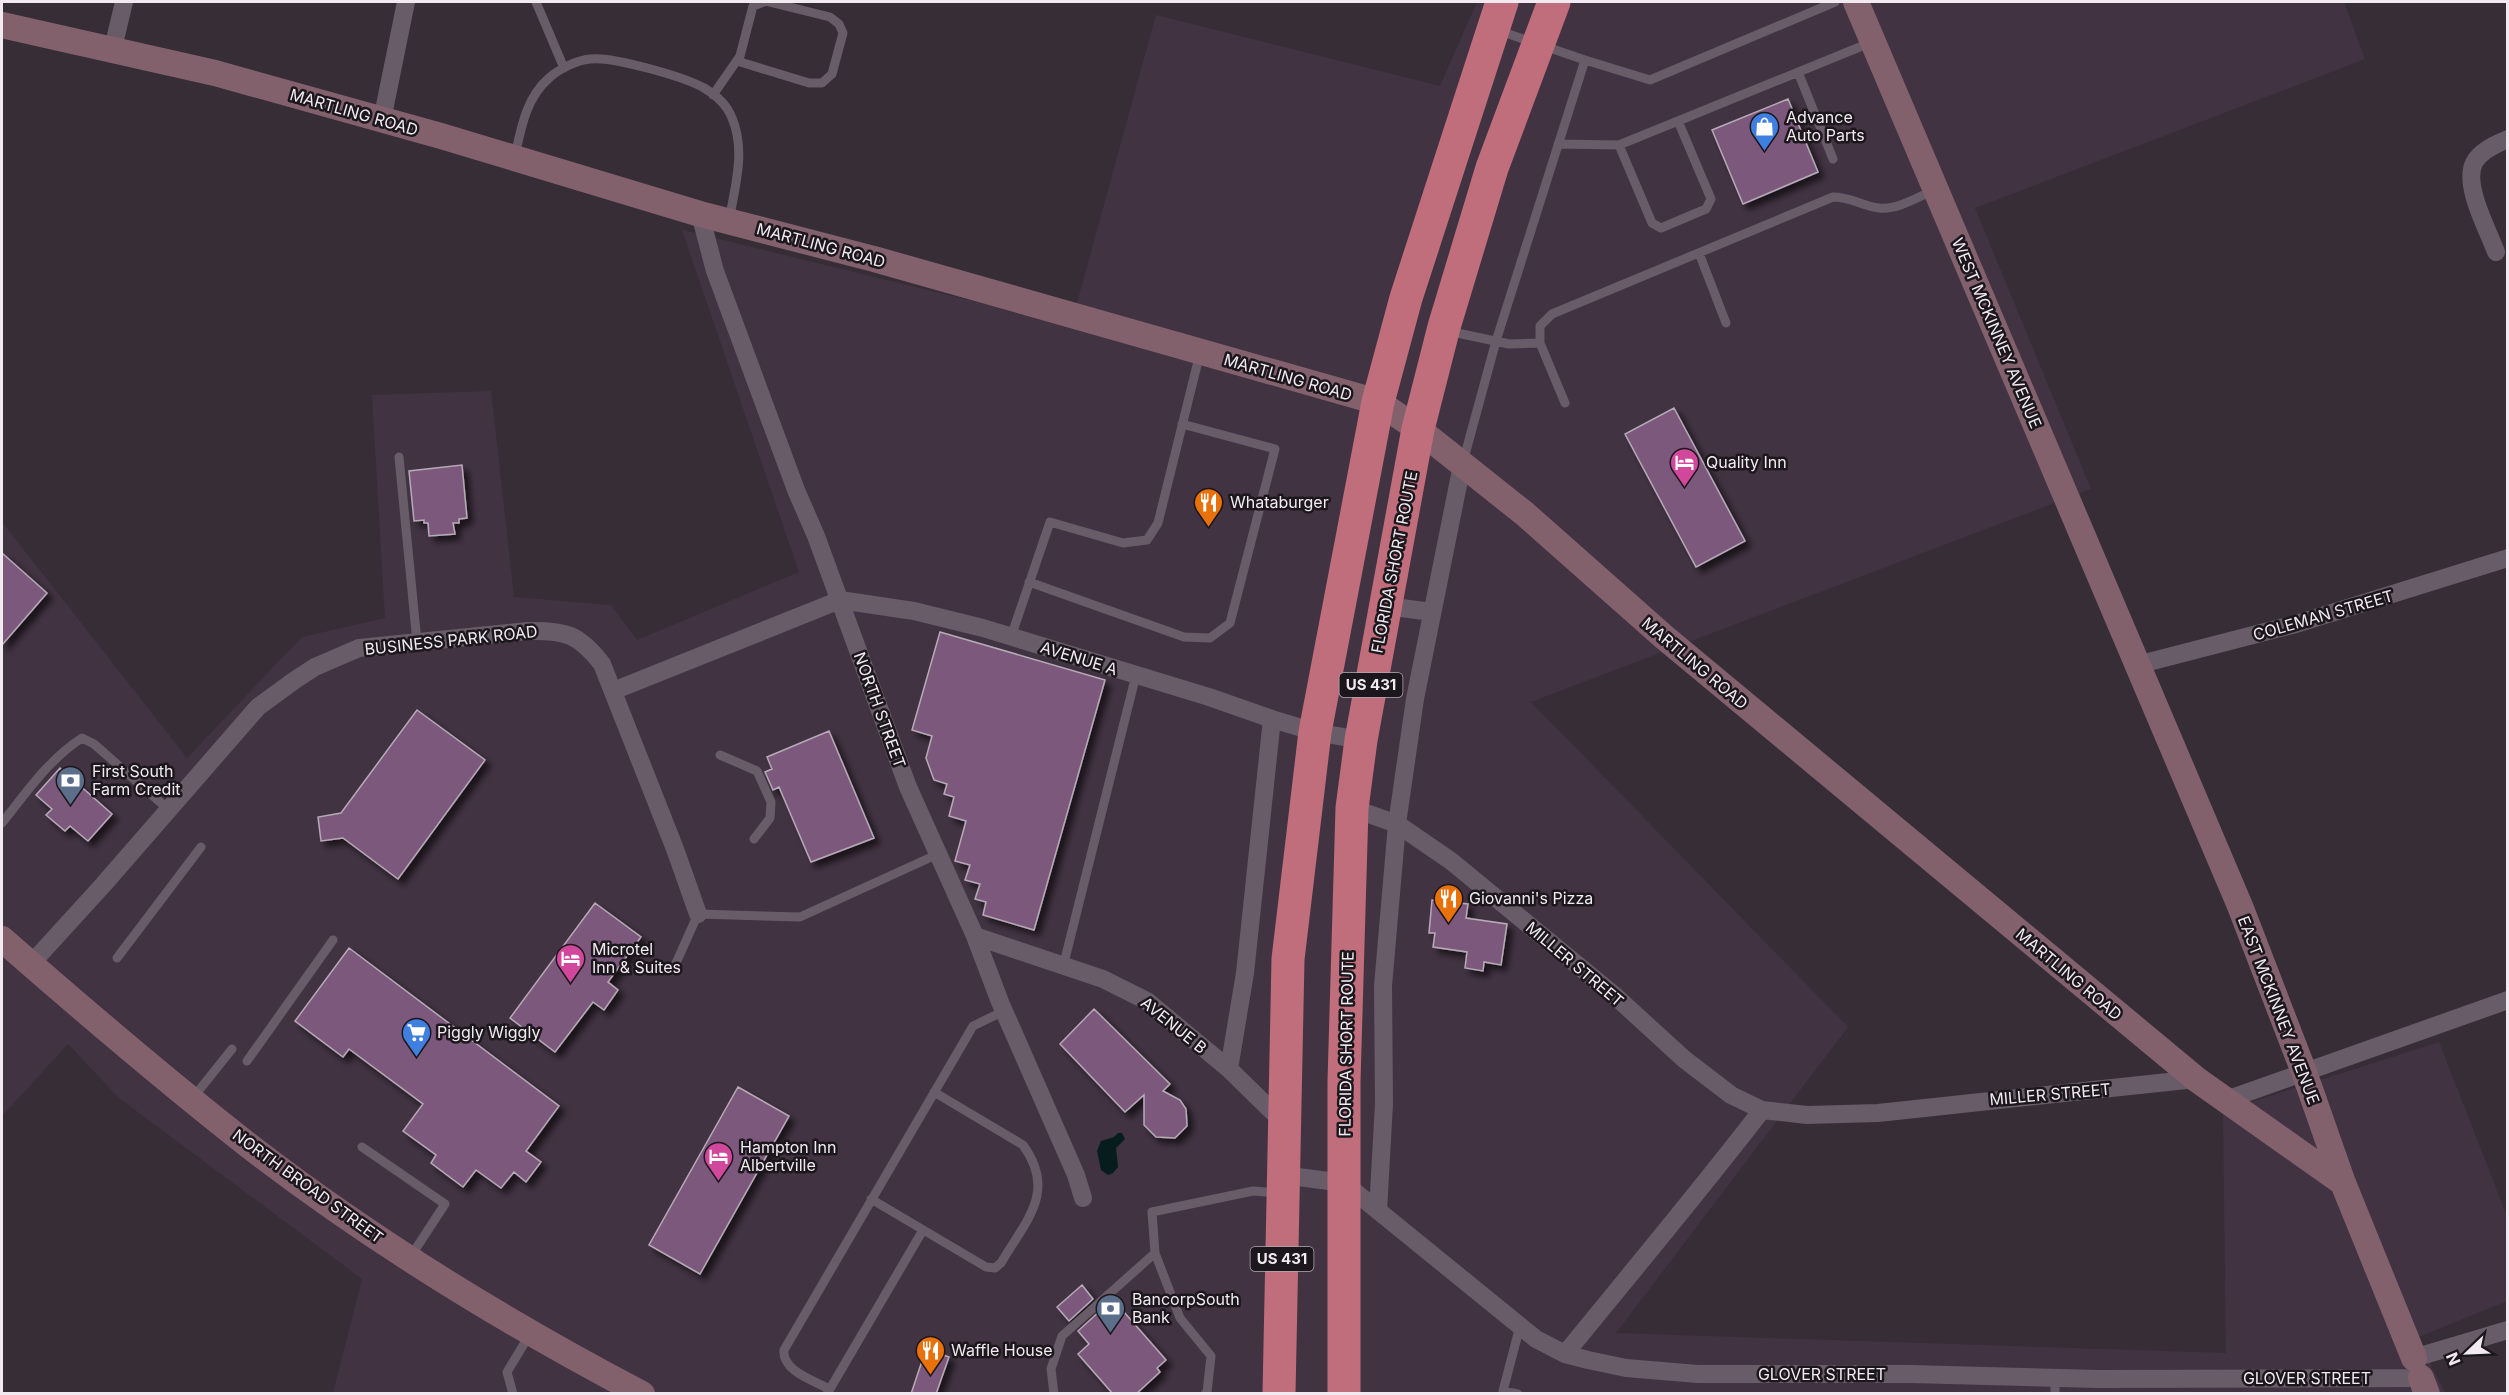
<svg xmlns="http://www.w3.org/2000/svg" width="2509" height="1395" font-family="Inter,sans-serif">
	<style>
		.built { fill: #423342 }
		.water { fill: #071c1c }
		.building { fill: #7b597b; stroke: #b6aab6; stroke-width: 1.5; filter: url(#shadow) }
		.lines { fill: none; stroke-linecap: round; stroke-linejoin: round }
		.lane { stroke: #675c67; stroke-width: 9 }
		.street { stroke: #675c67; stroke-width: 18 }
		.secondary { stroke: #82616d; stroke-width: 26 }
		.highway { stroke: #c06e7c; stroke-width: 33 }
		.labels { text-anchor: middle; stroke-width: 5; stroke-linejoin: round; paint-order: stroke }
		.shield { fill: #1c171c; stroke: #b1abb1; stroke-width: 1.5 }
		.shield-label { font-size: 15px; font-weight: bold; fill: #f1eaf1 }
		.street-label { font-size: 16px; fill: #f1eaf1; stroke: #1c171c }
		.poi-label { font-size: 16px; fill: #f1eaf1; stroke: #1c171c; text-anchor: start }
	</style>
	<defs>
		<filter id="shadow"><feDropShadow dx="5.5" dy="5.5" stdDeviation="3" flood-color="#0009"/></filter>
	</defs>
	<rect width="100%" height="100%" fill="#372d37"/>
	<path class="built" d="M1477,2H2344L2365,59L1975,208L2091,489L1531,702L1848,1027L1616,1333L2226,1353L2223,1111L2439,1042L2507,1216V1301L2416,1338L2446,1394L333,1393L362,1279L119,1098L68,1044L2,1116V522L187,758L302,637L385,618L372,395L491,391L514,597L611,605L637,640L799,572L682,230L1071,325L1156,15L1440,86Z"/>
	<path class="water" d="M1118,1133H1122L1125,1139L1116,1148L1118,1167L1113,1173L1108,1175L1101,1170L1097,1151L1101,1141L1114,1137Z"/>
	<path class="building" d="M1788,99L1818,172L1743,204L1712,130Z
		M1674,408L1745,541L1696,567L1625,434Z
		M462,465L467,518L459,519V523H453L455,534L429,536L428,523H424V520L414,521L409,471Z
		M2,553L47,593L2,645Z
		M940,632L1105,680L1034,930L983,915L986,902L975,899L980,884L965,880L970,865L955,861L966,821L949,816L954,797L944,794L947,784L934,780L926,758L932,736L912,730Z
		M417,710L485,760L398,879L343,838L321,841L318,817L341,813Z
		M829,731L874,838L811,862L779,787L773,790L765,772L772,769L767,757Z
		M60,768L112,814L88,841L70,826L65,831L46,815L52,809L36,795Z
		M1432,900L1468,904L1466,918L1507,924L1501,965L1484,962L1483,971L1465,968L1467,952L1433,947L1435,933H1429Z
		M595,903L641,937L608,982L618,990L604,1010L593,1002L555,1052L510,1018Z
		M349,948L559,1106L526,1151L541,1162L526,1182L514,1172L501,1188L476,1170L463,1187L431,1163L436,1155L403,1131L423,1104L349,1049L343,1057L295,1021Z
		M1094,1009L1170,1084L1163,1091L1180,1100L1186,1109L1187,1126L1175,1138L1156,1137L1144,1125V1095L1125,1112L1060,1044Z
		M738,1087L789,1116L700,1274L649,1245Z
		M1082,1285L1093,1299L1069,1321L1057,1307Z
		M1102,1309L1113,1322L1124,1312L1166,1360L1157,1368L1160,1372L1136,1394H1113L1078,1354L1089,1344L1078,1331Z
		M926,1349L949,1357L936,1394H911Z"/>
	<g class="lines">
		<path class="lane" d="M536,2L564,68
			M1585,60L1650,80L1835,2
			M737,61L809,83H822L832,74L843,33L839,24L830,17L769,2
			M1798,72L1833,159
			M713,95L740,56L753,6L764,2
			M1678,121L1872,42
			M1558,144L1619,145L1652,223L1661,228L1706,209L1711,199L1678,121L1619,145
			M515,156C521,128 526,98 549,78C559,69 577,60 590,59C612,56 685,77 704,88C716,95 727,105 732,118C746,151 735,186 729,221
			M1699,253L1726,323
			M1448,331L1509,344L1540,343
			M1565,403L1540,343V326L1552,314L1833,197C1850,197 1863,206 1879,208C1897,210 1918,197 1934,190
			M399,457L417,642
			M1463,462L1496,341L1585,60L1497,30
			M1029,582L1184,637L1210,638L1230,623L1275,449L1182,424
			M1011,637L1050,522L1123,543L1147,540L1158,523L1200,353
			M720,755L757,771L771,802L770,818L754,839
			M2,823C26,793 49,759 82,738L94,744L168,809
			M117,958L201,847
			M676,963L698,914L800,917L938,854
			M1063,967L1136,675
			M247,1061L333,940
			M192,1099L232,1049
			M362,1147L445,1204L411,1256
			M871,1199L986,1267L995,1268L1001,1263C1026,1220 1057,1192 1023,1145L934,1092
			M829,1389C813,1380 782,1371 784,1350L973,1026L1004,1011
			M513,1394L507,1372L530,1334
			M827,1394L923,1230
			M1054,1394L1051,1369L1062,1336L1155,1253
			M1205,1394L1207,1392L1211,1356L1180,1318L1155,1253L1152,1212L1253,1191L1278,1193
			M1518,1394L1503,1391L1520,1326
			M2055,1394V1377"/>
		<path class="street" d="M113,48L124,2
			M382,120L406,2
			M700,214L715,271L796,490L816,536L908,787L975,936L1000,1002L1076,1175L1083,1198
			M2496,252C2488,230 2463,185 2474,163C2480,151 2496,144 2508,139
			M1386,606L1432,612
			M2137,665L2296,624L2508,558
			M613,691L840,600L914,611L983,628L1209,697L1272,719L1315,732L1361,740
			M1352,808L1397,824L1451,861L1614,995L1684,1059L1731,1095L1762,1110L1807,1115L1878,1113L2196,1079
			M975,936L1103,979L1147,1001L1229,1069L1285,1124
			M31,964L103,885L258,707L295,680L315,667L359,648L528,631C565,630 579,634 602,664L675,849L698,914
			M1229,1069L1245,973L1272,719
			M2226,1100L2508,1000
			M1283,1175L1344,1183L1536,1339L1565,1354L1588,1360L1626,1368L1698,1374H1910L2098,1379L2421,1378L2414,1358L2508,1330
			M1378,1211L1384,1104L1383,986L1397,824L1415,699L1462,465
			M1565,1354C1631,1273 1698,1193 1762,1110"/>
		<path class="secondary" d="M1856,2L2240,906L2304,1072L2343,1183L2414,1358
			M2,25L215,73L441,136L700,214L874,259L1378,402L1418,429L1525,514L1664,637L2196,1079L2343,1183
			M2,939C82,1009 164,1079 248,1145C371,1240 505,1322 642,1394
			M2421,1378L2427,1394"/>
		<path class="highway" d="M1279,1394L1288,959L1315,732L1378,402L1406,298L1502,2
			M1344,1394V1081L1352,808L1361,740L1418,429L1444,327L1492,168L1554,2"/>
	</g>
	<defs>
		<symbol id="shop-pin" viewBox="-11 -11 22 30"><path d="M0 17L-7.5 6A9.5 9.5 0 1 1 7.5 6Z" fill="#3f7fe0" stroke="#1c171c"/><path d="M-5-2.5h2.3a2.7 3.5 0 0 1 5.4 0H5L5.5 6h-11ZM-1.5-2.5h3a1.5 2.3 0 0 0-3 0Z" fill="#fff"/></symbol>
		<symbol id="hotel-pin" viewBox="-11 -11 22 30"><path d="M0 17L-7.5 6A9.5 9.5 0 1 1 7.5 6Z" fill="#d1479c" stroke="#1c171c"/><path d="M-6-4.5h1.5V1H6V5H4.5V3h-9V5H-6ZM-4 0a1.8 1.8 0 1 1 3.6 0ZM.5 0V-2.5h3Q6-2.5 6 0Z" fill="#fff"/></symbol>
		<symbol id="restaurant-pin" viewBox="-11 -11 22 30"><path d="M0 17L-7.5 6A9.5 9.5 0 1 1 7.5 6Z" fill="#e8710a" stroke="#1c171c"/><path d="M-5-6h1v4h1v-4h1v4h1v-4h1v5L-1.5 .5V6h-2V.5L-5-1ZM5-6V6H3V1.5H1.5Q1.5-4 5-6Z" fill="#fff"/></symbol>
		<symbol id="bank-pin" viewBox="-11 -11 22 30"><path d="M0 17L-7.5 6A9.5 9.5 0 1 1 7.5 6Z" fill="#5c6f8a" stroke="#1c171c"/><path d="M-6-4H6V4H-6ZM0-2.3a2.3 2.3 0 1 0 0 4.6a2.3 2.3 0 1 0 0-4.6Z" fill="#fff"/></symbol>
		<symbol id="supermarket-pin" viewBox="-11 -11 22 30"><path d="M0 17L-7.5 6A9.5 9.5 0 1 1 7.5 6Z" fill="#3f7fe0" stroke="#1c171c"/><path d="M-6-5.5h2.5l.6 2H6L4.5 2H-2.5L-4.4-4H-6ZM-1.5 3.2a1.3 1.3 0 1 0 .1 0ZM3 3.2a1.3 1.3 0 1 0 .1 0Z" fill="#fff"/></symbol>
	</defs>
	<g fill-rule="evenodd">
		<use href="#shop-pin" x="1748" y="110" width="33" height="45"/>
		<use href="#hotel-pin" x="1668" y="446" width="33" height="45"/>
		<use href="#restaurant-pin" x="1192" y="486" width="33" height="45"/>
		<use href="#bank-pin" x="54" y="764" width="33" height="45"/>
		<use href="#restaurant-pin" x="1432" y="882" width="33" height="45"/>
		<use href="#hotel-pin" x="554" y="942" width="33" height="45"/>
		<use href="#supermarket-pin" x="400" y="1016" width="33" height="45"/>
		<use href="#hotel-pin" x="702" y="1140" width="33" height="45"/>
		<use href="#bank-pin" x="1094" y="1292" width="33" height="45"/>
		<use href="#restaurant-pin" x="914" y="1334" width="33" height="45"/>
	</g>
	<g class="labels">
		<g class="shield">
			<rect x="1339.5" y="673" width="63" height="24" rx="4.5"/>
			<rect x="1250.5" y="1247" width="63" height="24" rx="4.5"/>
		</g>
		<g class="shield-label">
			<text x="1371" y="690">US 431</text>
			<text x="1282" y="1264">US 431</text>
		</g>
		<g class="street-label">
			<text transform="translate(354 112) rotate(16)" y="6">MARTLING ROAD</text>
			<text transform="translate(821 245) rotate(15)" y="6">MARTLING ROAD</text>
			<text transform="translate(1997 333) rotate(67)" y="6">WEST MCKINNEY AVENUE</text>
			<text transform="translate(1288 377) rotate(16)" y="6">MARTLING ROAD</text>
			<text transform="translate(1394 562) rotate(-79)" y="6">FLORIDA SHORT ROUTE</text>
			<text transform="translate(2323 615) rotate(-16)" y="6">COLEMAN STREET</text>
			<text transform="translate(451 640) rotate(-6)" y="6">BUSINESS PARK ROAD</text>
			<text transform="translate(1079 658) rotate(17)" y="6">AVENUE A</text>
			<text transform="translate(1695 663) rotate(40)" y="6">MARTLING ROAD</text>
			<text transform="translate(880 710) rotate(70)" y="6">NORTH STREET</text>
			<text transform="translate(1575 964) rotate(40)" y="6">MILLER STREET</text>
			<text transform="translate(2069 974) rotate(40)" y="6">MARTLING ROAD</text>
			<text transform="translate(2279 1010) rotate(69)" y="6">EAST MCKINNEY AVENUE</text>
			<text transform="translate(1174 1025) rotate(39)" y="6">AVENUE B</text>
			<text transform="translate(1346 1044) rotate(-89)" y="6">FLORIDA SHORT ROUTE</text>
			<text transform="translate(2050 1094) rotate(-5)" y="6">MILLER STREET</text>
			<text transform="translate(308 1186) rotate(36)" y="6">NORTH BROAD STREET</text>
			<text x="1822" y="1380">GLOVER STREET</text>
			<text x="2307" y="1384">GLOVER STREET</text>
		</g>
		<g class="poi-label">
			<text x="1786" y="123">Advance<tspan x="1786" dy="18">Auto Parts</tspan></text>
			<text x="1706" y="468">Quality Inn</text>
			<text x="1230" y="508">Whataburger</text>
			<text x="92" y="777">First South<tspan x="92" dy="18">Farm Credit</tspan></text>
			<text x="1469" y="904">Giovanni's Pizza</text>
			<text x="592" y="955">Microtel<tspan x="592" dy="18">Inn &amp; Suites</tspan></text>
			<text x="437" y="1038">Piggly Wiggly</text>
			<text x="740" y="1153">Hampton Inn<tspan x="740" dy="18">Albertville</tspan></text>
			<text x="1132" y="1305">BancorpSouth<tspan x="1132" dy="18">Bank</tspan></text>
			<text x="951" y="1356">Waffle House</text>
		</g>
	</g>
	<rect width="2509" height="1395" fill="none" stroke="#f1eaf1" stroke-width="6"/>
	<g transform="translate(2467 1353) rotate(247)" stroke="#1c171c" stroke-width="4.5" paint-order="stroke">
	<path d="M0-4.5L10 22L0 15L-10 22Z" fill="#f1eaf1"/>
	<text y="-9" font-size="16" font-weight="bold" text-anchor="middle" fill="#f1eaf1">N</text>
	</g>
</svg>
